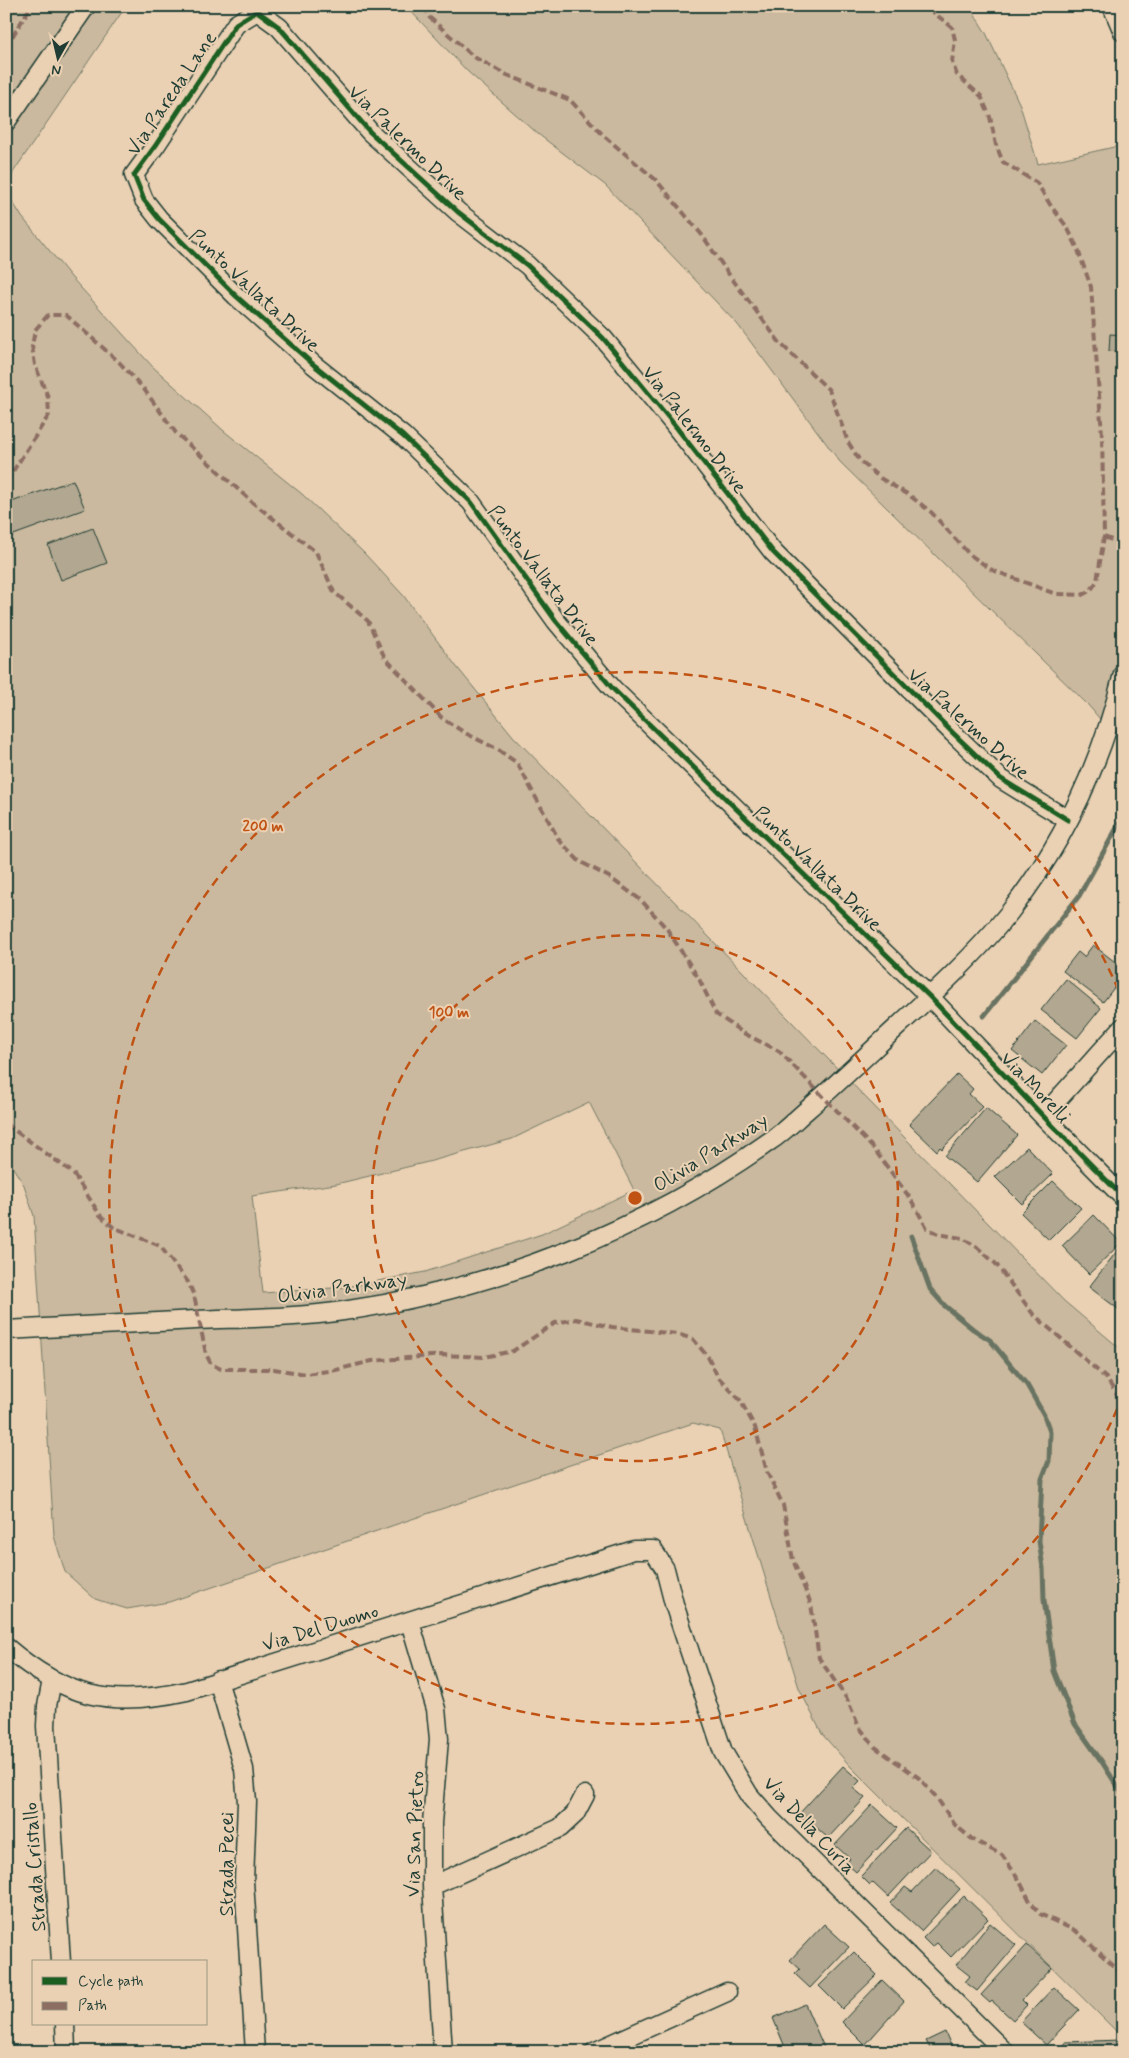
<svg xmlns="http://www.w3.org/2000/svg" width="1129" height="2058" font-family="Mynerve,sans-serif">
	<style>
		.green { fill: #cab99e; stroke: #747b69; fill-rule: evenodd }
		.lines { fill: none; stroke-linecap: round; stroke-linejoin: round }
		.stream { stroke: #697362; stroke-width: 5 }
		.building { fill: #b2a790; stroke: #1f3d34 }
		.minor-casing { stroke: #1f3d34; stroke-width: 21 }
		.minor { stroke: #ebd1b3; stroke-width: 18 }
		.quiet { stroke: #8d6e63; stroke-width: 4; stroke-dasharray: 8 4; stroke-linecap: butt }
		.cycleway-casing { stroke: #ebd1b3; stroke-width: 8 }
		.cycleway { stroke: #1b5e20; stroke-width: 5 }
		.ring { fill: none; stroke: #c05314; stroke-width: 2.5; stroke-dasharray: 9 6 }
		.labels { text-anchor: middle; stroke-width: 4; stroke-linejoin: round; paint-order: stroke }
		.street-label { font-size: 20px; fill: #1f3d34; stroke: #ebd1b3 }
		.centre { fill: #c05314; stroke: #ebd1b3; stroke-width: 2.5 }
		.ring-label { font-size: 15px; text-anchor: middle; font-weight: bold; fill: #c05314; stroke: #ebd1b3; stroke-width: 4; stroke-linejoin: round; paint-order: stroke }
	</style>
	<rect width="100%" height="100%" fill="#ebd1b3"/>
	<filter id="ink" filterUnits="userSpaceOnUse"><feTurbulence type="fractalNoise" baseFrequency=".02" numOctaves="2"/><feDisplacementMap in="SourceGraphic" scale="10" xChannelSelector="R" yChannelSelector="G"/><feConvolveMatrix kernelMatrix="1 2 1 2 8 2 1 2 1" color-interpolation-filters="sRGB"/></filter>
	<g filter="url(#ink)">
		<path class="green" d="M6,6H126L14,171L8,183L9,196L22,217L71,277L152,366L224,431L302,494L364,553L403,595L456,666L513,736L1064,1301L1123,1351V2038L850,1766L822,1734L799,1688L720,1430L693,1423L169,1602L127,1609L95,1599L65,1572L54,1536L34,1216L24,1185L6,1157ZM589,1102L634,1190L542,1234L425,1272L346,1287L263,1293L252,1196L336,1184L428,1162L512,1139Z
			M406,6H969L986,33L1020,105L1038,164L1123,145V746L1088,705L840,462L738,325L605,185L538,134L467,71Z"/>
		<g class="lines">
			<path class="stream" d="M984,1016L1079,896L1123,817
				M911,1236L930,1289L945,1306L973,1329L990,1340L1027,1385L1044,1415L1050,1432L1049,1461L1042,1479L1039,1541L1043,1568L1044,1600L1054,1671L1075,1724L1102,1762L1123,1795"/>
		</g>
		<path class="building" d="M1110,334L1123,335L1122,353L1109,351Z
			M73,480L85,509L8,537L6,504Z
			M93,528L107,563L61,580L48,545Z
			M1093,945L1123,968V976L1103,1002L1063,971L1078,952L1084,957Z
			M1066,979L1101,1008L1077,1038L1041,1010Z
			M1035,1021L1066,1045L1042,1075L1012,1051Z
			M957,1074L973,1089L969,1094L983,1107L942,1149L940,1147L937,1151L909,1124Z
			M986,1108L1017,1135L977,1182L945,1156Z
			M1027,1147L1053,1174L1022,1204L995,1177Z
			M1053,1181L1081,1208L1049,1240L1021,1213Z
			M1094,1215L1121,1243L1089,1274L1062,1246Z
			M1121,1246L1123,1248L1122,1312L1089,1287Z
			M843,1766L860,1781L853,1788L865,1798L828,1838L809,1821L807,1823L798,1815Z
			M872,1805L897,1828L856,1872L846,1863L850,1859L835,1845Z
			M906,1828L931,1851L888,1897L872,1882L870,1885L861,1876Z
			M936,1867L960,1889L921,1931L890,1903L905,1887L912,1892Z
			M964,1896L988,1919L951,1957L937,1943L932,1947L923,1938Z
			M990,1923L1016,1945L977,1991L965,1982L970,1976L956,1965Z
			M824,1924L849,1947L810,1988L795,1974L800,1969L790,1960Z
			M1027,1945L1052,1968L1022,2000L1027,2005L1013,2020L992,2001L990,2003L981,1995Z
			M854,1952L877,1975L842,2009L819,1986Z
			M882,1980L904,2001L865,2045L842,2022Z
			M1054,1987L1079,2010L1046,2045L1021,2022Z
			M805,2004L826,2052H787L773,2018Z
			M945,2032L954,2052H921L930,2048L926,2041Z
			M1120,2040V2052H1065V2042Z"/>
		<g class="lines">
			<defs>
				<path id="minor" d="M1112,6L1123,32
					M6,122L86,6
					M1068,820L1001,779L953,733L773,552L673,423L603,338L527,265L458,212L370,132L279,27L257,11L236,24L156,145L134,175L144,200L159,219L236,296L314,365L403,436L471,502L556,621L613,689L930,997L1043,1116L1123,1197
					M1043,1116L1123,1027
					M6,1330C69,1327 133,1323 196,1320C245,1318 294,1318 343,1311C495,1289 645,1230 770,1141C784,1132 795,1120 808,1109C838,1083 867,1055 896,1028C935,992 975,955 1009,913C1064,843 1102,760 1123,674
					M410,1622L436,1709L439,1739L432,1823V1886L443,2052
					M6,1647C66,1698 110,1708 187,1691L634,1550H653L665,1569L674,1604L723,1752L749,1795L769,1818L1005,2052
					M52,1680L47,1706L46,1726L61,1962
					M218,1680L244,1769L247,1802L244,1881L255,2052
					M432,1886L560,1828L575,1814L585,1795
					M65,2024L66,2052
					M594,2052L727,1992"/>
			</defs>
			<use href="#minor" class="minor-casing"/>
			<use href="#minor" class="minor"/>
			<path class="quiet" d="M424,6L429,17L474,57L507,75L570,100L604,136L656,180L702,235L730,276L780,343L829,390L848,442L860,461L880,478L909,495L931,512L969,554L992,570L1056,594L1082,595L1091,590L1097,581L1104,537L1102,435L1091,287L1077,247L1067,227L1051,206L1037,183L1003,162L996,145L990,117L981,96L957,75L952,62L955,40L952,27L925,6
				M6,47L31,6
				M6,482L49,415L48,397L35,365L32,346L35,330L48,315H66L119,362L143,388L176,433L252,502L316,552L334,592L368,621L385,658L442,718L465,733L497,749L517,763L559,840L579,861L609,877L641,900L667,929L699,979L716,1014L745,1034L779,1051L874,1149L910,1198L927,1228L938,1234L962,1238L977,1247L996,1264L1033,1314L1106,1378L1123,1404
				M1104,537L1123,544
				M6,1124L73,1173L100,1215L113,1227L160,1246L188,1282L194,1295L206,1354L211,1364L221,1369H274L306,1374L336,1370L372,1361L443,1355L484,1357L513,1351L555,1323L576,1319L612,1327L677,1334L693,1339L708,1357L718,1377L740,1400L755,1427L767,1472L783,1505L793,1560L811,1604L819,1658L847,1699L859,1727L875,1747L919,1778L937,1798L955,1825L972,1839L1002,1855L1018,1878L1031,1903L1040,1914L1076,1931L1119,1971L1123,1973"/>
			<defs>
				<path id="cycleway" d="M1068,820L1001,779L953,733L773,552L673,423L603,338L527,265L458,212L370,132L279,27L257,11L236,24L156,145L134,175L144,200L159,219L236,296L314,365L403,436L471,502L556,621L613,689L930,997L1043,1116L1123,1197"/>
			</defs>
			<use href="#cycleway" class="cycleway-casing"/>
			<use href="#cycleway" class="cycleway"/>
		</g>
	</g>
	<g class="ring">
		<circle cx="635" cy="1198" r="263"/>
		<path d="M1123 1395A526 526 0 1 1 1123 1001"/>
	</g>
	<g class="labels">
		<g class="street-label">
			<text transform="translate(171 93) rotate(-56)" y="7">Via Pareda Lane</text>
			<text transform="translate(408 142) rotate(44)" y="7">Via Palermo Drive</text>
			<text transform="translate(255 290) rotate(43)" y="7">Punto Vallata Drive</text>
			<text transform="translate(695 429) rotate(52)" y="7">Via Palermo Drive</text>
			<text transform="translate(544 575) rotate(53)" y="7">Punto Vallata Drive</text>
			<text transform="translate(969 723) rotate(42)" y="7">Via Palermo Drive</text>
			<text transform="translate(818 868) rotate(44)" y="7">Punto Vallata Drive</text>
			<text transform="translate(1036 1087) rotate(46)" y="7">Via Morelli</text>
			<text transform="translate(710 1152) rotate(-32)" y="7">Olivia Parkway</text>
			<text transform="translate(342 1287) rotate(-8)" y="7">Olivia Parkway</text>
			<text transform="translate(320 1627) rotate(-17)" y="7">Via Del Duomo</text>
			<text transform="translate(810 1825) rotate(47)" y="7">Via Della Curia</text>
			<text transform="translate(414 1834) rotate(-88)" y="7">Via San Pietro</text>
			<text transform="translate(226 1864) rotate(-90)" y="7">Strada Pecei</text>
			<text transform="translate(34 1867) rotate(-94)" y="7">Strada Cristallo</text>
		</g>
	</g>
	<circle cx="635" cy="1198" r="8" class="centre"/>
	<g class="ring-label">
		<text x="263" y="831">200 m</text>
		<text x="449" y="1017">100 m</text>
	</g>
	<rect width="1129" height="2058" fill="none" stroke="#ebd1b3" stroke-width="25"/>
	<rect x="12" y="12" width="1104" height="2033" fill="none" stroke="#1f3d34" stroke-width="2" filter="url(#ink)"/>
	<rect x="32" y="1960" width="175" height="65" fill="#ebd1b3" stroke="#999680"/>
	<rect x="42" y="1977" width="25" height="8" fill="#1b5e20" stroke="#999680"/>
	<text x="78" y="1986" font-size="15" fill="#1f3d34">Cycle path</text>
	<rect x="42" y="2002" width="25" height="8" fill="#8d6e63" stroke="#999680"/>
	<text x="78" y="2010" font-size="15" fill="#1f3d34">Path</text>
	<g transform="translate(58 58) rotate(188)" stroke="#ebd1b3" stroke-width="4" paint-order="stroke">
	<path d="M0-4L9 19L0 12L-9 19Z" fill="#1f3d34"/>
	<text y="-8" font-size="14" font-weight="bold" text-anchor="middle" fill="#1f3d34">N</text>
	</g>
</svg>
